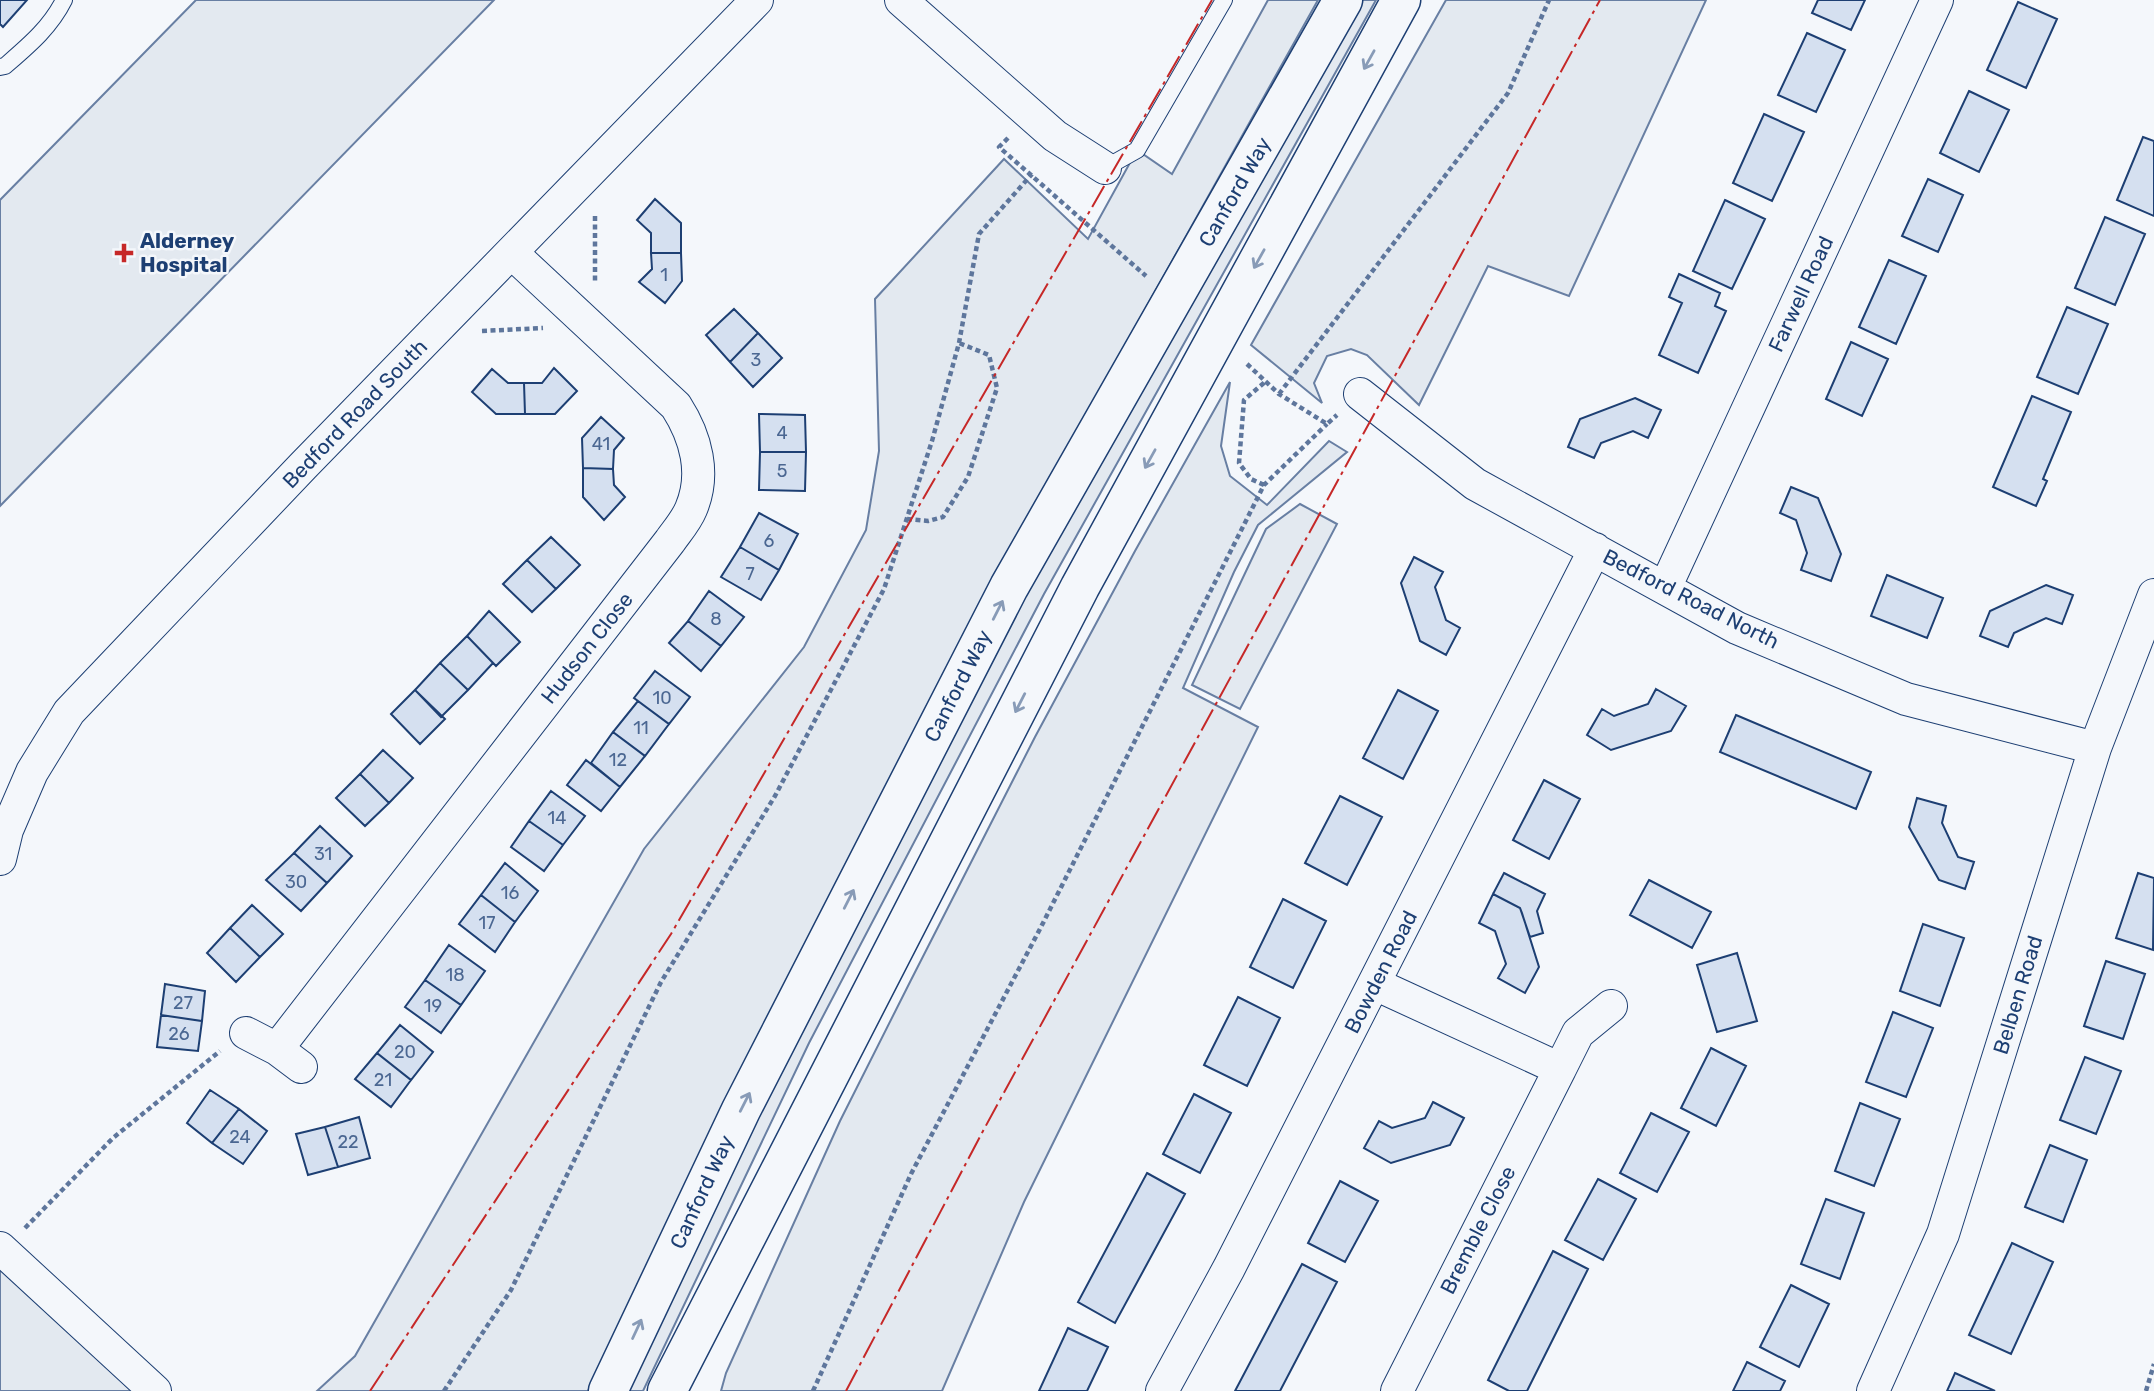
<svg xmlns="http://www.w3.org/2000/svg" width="2154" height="1391" font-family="Rubik,sans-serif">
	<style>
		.green { fill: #e3e9f0; stroke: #687fa3; stroke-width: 2 }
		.building { fill: #d5e0f0; stroke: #1d3f73; stroke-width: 2 }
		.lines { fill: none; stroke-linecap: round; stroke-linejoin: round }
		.service-casing { stroke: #1d3f73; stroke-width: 18 }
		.minor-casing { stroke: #1d3f73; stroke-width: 34 }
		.trunk-casing { stroke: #1d3f73; stroke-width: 41 }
		.path { stroke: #5e769c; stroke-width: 4.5; stroke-dasharray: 5 3.5; stroke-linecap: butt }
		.service { stroke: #f4f7fb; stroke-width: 16 }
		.minor { stroke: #f4f7fb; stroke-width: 32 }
		.trunk { stroke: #f4f7fb; stroke-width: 38 }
		.power { stroke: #c62828; stroke-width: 2; stroke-dasharray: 24 5 3.5 5; stroke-linecap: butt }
		.oneway { stroke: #889bb7 }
		.poi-dot { fill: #c62828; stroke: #f4f7fb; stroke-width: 2.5 }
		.labels { text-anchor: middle; stroke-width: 5; stroke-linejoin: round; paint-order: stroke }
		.number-label { font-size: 18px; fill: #4b6792 }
		.street-label { font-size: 21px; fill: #1d3f73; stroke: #f4f7fb }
		.poi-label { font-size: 21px; font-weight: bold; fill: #1d3f73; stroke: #f4f7fb; text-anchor: start }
	</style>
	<rect width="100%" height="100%" fill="#f4f7fb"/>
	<path class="green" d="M196,0H494L0,506V200Z
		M1268,0H1318L996,576L741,1110L588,1391H317L355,1356L644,849L804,647L866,530L879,451L875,299L1004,159L1088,239L1137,150L1172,174Z
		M1357,0H1376L1044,594L809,1043L643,1391H624L752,1117L1026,594Z
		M1446,0H1706L1569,296L1488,266L1419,405L1367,355L1351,349L1327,356L1314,383L1322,403L1251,345Z
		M1230,382L1221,446L1230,476L1267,505L1329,441L1347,452L1258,525L1234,572L1183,688L1258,727L1024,1202L942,1391H721L726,1373L840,1121L911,980L1035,737L1135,551Z
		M1300,504L1337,524L1240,709L1192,685L1266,529Z
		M0,1267L132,1391H0Z"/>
	<path class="building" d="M0,0H27L3,27L0,24Z
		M1818,0H1865L1851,30L1812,13Z
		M2018,2L2057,19L2026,88L1987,70Z
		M1807,33L1845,50L1816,112L1778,95Z
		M1969,91L2009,110L1979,172L1940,153Z
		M1764,114L1804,132L1772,201L1733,183Z
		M2143,137L2154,141V216L2117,200Z
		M1928,179L1963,195L1938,252L1902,236Z
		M655,199L681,223V253H651V233L637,220Z
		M1725,200L1765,219L1732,289L1693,271Z
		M2105,217L2145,234L2115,305L2075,288Z
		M651,253H681L682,281L665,303L639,282L652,269Z
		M1889,260L1926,276L1896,344L1859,327Z
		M1679,274L1720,293L1715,306L1726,311L1698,373L1659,355L1682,303L1669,297Z
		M2067,307L2108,324L2078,394L2037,377Z
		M734,309L758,333L730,362L706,335Z
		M758,333L782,358L753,387L730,362Z
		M1851,342L1888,359L1862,416L1826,399Z
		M554,368L577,391L555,414H525L524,383H542Z
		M492,369L508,383H524L525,414H496L472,392Z
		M2032,396L2071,412L2043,479L2047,481L2036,506L1993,487Z
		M1635,398L1661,410L1648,438L1633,431L1601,443L1594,458L1568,447L1580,419Z
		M759,414L805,415L806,452H760Z
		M601,417L624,438L614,450L613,469L583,468L582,438Z
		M760,452H806L805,491L759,490Z
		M583,468L613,469L614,485L625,497L604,520L583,497Z
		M1791,487L1818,498L1841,554L1831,581L1801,570L1807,553L1796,520L1780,513Z
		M759,513L798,534L779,570L740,547Z
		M551,537L580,565L556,589L527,560Z
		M740,547L779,570L761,600L721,577Z
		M1414,557L1443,572L1435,587L1446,620L1460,628L1446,655L1420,641L1401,583Z
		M527,560L556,589L532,612L503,584Z
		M1887,575L1943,598L1927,638L1871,616Z
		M2046,585L2073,595L2062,624L2046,618L2014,633L2008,647L1980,636L1990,611Z
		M709,591L744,617L721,646L688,621Z
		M489,611L520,642L496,666L467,636Z
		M688,621L721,646L701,671L669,643Z
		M467,636L493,663L468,690L440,663Z
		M440,663L468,690L441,717L415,690Z
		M655,671L690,697L669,724L634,698Z
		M1656,689L1686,706L1671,731L1611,750L1587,735L1602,709L1614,716L1648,704Z
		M415,690L445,719L420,744L391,714Z
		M1398,690L1438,711L1403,779L1363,758Z
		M638,701L669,724L645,756L613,732Z
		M1736,715L1871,772L1856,809L1720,752Z
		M613,732L645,756L620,787L591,763Z
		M383,750L413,778L389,803L360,774Z
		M586,760L620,787L601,811L567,785Z
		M360,774L389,803L365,826L336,798Z
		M1544,780L1580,799L1549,859L1513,840Z
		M551,791L585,816L563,845L529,821Z
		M1340,796L1382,817L1347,885L1305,863Z
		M1917,798L1946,806L1942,823L1958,857L1974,862L1965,889L1939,880L1909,827Z
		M529,821L563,845L544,871L511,847Z
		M320,826L352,856L327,883L294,853Z
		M294,853L327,883L301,911L266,880Z
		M505,863L538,891L515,922L481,895Z
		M1504,873L1545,894L1537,911L1543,933L1530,937L1520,908L1493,894Z
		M2138,873L2154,878L2153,950L2116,938Z
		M1649,880L1711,912L1692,948L1630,915Z
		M1493,894L1520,908L1522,913L1539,967L1525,993L1498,978L1506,964L1495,931L1479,923Z
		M481,895L515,922L495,952L459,924Z
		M1283,899L1326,921L1293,988L1250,967Z
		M252,905L283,934L260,957L230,928Z
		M1923,924L1964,938L1940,1006L1900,991Z
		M230,928L260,957L236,982L207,953Z
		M449,945L485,971L461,1005L425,980Z
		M1737,953L1757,1021L1717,1032L1697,965Z
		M2106,961L2145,974L2123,1039L2084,1026Z
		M425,980L461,1005L441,1033L405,1007Z
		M165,984L205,991L202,1021L161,1015Z
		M1238,997L1280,1018L1247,1086L1204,1065Z
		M1893,1012L1933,1028L1906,1097L1866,1082Z
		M161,1015L202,1021L198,1051L157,1047Z
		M400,1025L433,1052L411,1080L377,1053Z
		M1711,1048L1746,1066L1716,1126L1681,1108Z
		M377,1053L411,1080L391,1107L355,1079Z
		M2085,1057L2121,1071L2096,1134L2060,1120Z
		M210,1090L239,1109L212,1143L187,1123Z
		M1194,1094L1231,1113L1200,1173L1163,1154Z
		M1433,1102L1464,1118L1450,1145L1391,1163L1364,1148L1379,1121L1392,1128L1425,1118Z
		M1860,1103L1900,1119L1874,1186L1835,1171Z
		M239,1109L267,1131L243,1164L212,1143Z
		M1651,1113L1689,1132L1657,1192L1620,1173Z
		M359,1117L370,1158L338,1167L325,1127Z
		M325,1127L338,1167L308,1175L296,1134Z
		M2050,1145L2087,1160L2063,1222L2025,1207Z
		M1147,1173L1185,1194L1115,1323L1078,1302Z
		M1598,1179L1636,1199L1603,1260L1565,1240Z
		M1340,1181L1378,1201L1345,1262L1308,1243Z
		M1826,1199L1864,1213L1840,1279L1801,1264Z
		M2012,1243L2053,1262L2011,1354L1969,1335Z
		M1553,1251L1588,1269L1527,1391H1509L1488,1380Z
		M1302,1264L1337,1282L1280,1391H1235Z
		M1791,1285L1829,1304L1799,1367L1760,1347Z
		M1068,1328L1108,1347L1087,1391H1039Z
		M1747,1362L1785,1381L1780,1391H1733Z
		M1955,1373L1995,1391H1947Z"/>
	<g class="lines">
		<defs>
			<path id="service" d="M0,67L5,66C28,46 50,28 64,0
				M1105,168L1137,150L1224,0"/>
			<path id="minor" d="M901,0L1055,136L1105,168
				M1360,394L1475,484L1737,628L1906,699L2095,748
				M1665,588L1937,0
				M0,859L7,830L32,772L69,712L303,466L757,0
				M1375,984L1560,1069L1397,1391
				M246,1033L277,1049L301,1067
				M277,1049L670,541C677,531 686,521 691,509C706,474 696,437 676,406L512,253
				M1560,1069L1578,1033L1611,1006
				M0,1248L155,1391
				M1162,1391L1229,1268L1595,549
				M1873,1391L1943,1234L2095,748L2154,595"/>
			<path id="trunk" d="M608,1391L741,1110L1009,587L1343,0
				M667,1391L1080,587L1401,0"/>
		</defs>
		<use href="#service" class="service-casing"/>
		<use href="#minor" class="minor-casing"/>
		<use href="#trunk" class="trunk-casing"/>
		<path class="path" d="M1008,138L999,147L1146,276
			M595,216V284
			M482,331L543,328
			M1247,364L1279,394L1327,424L1337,415
			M1279,394L1508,93L1549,0
			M1264,485L1251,479L1239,463L1244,400L1265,382
			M907,519L928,521L943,517L968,477L997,388L989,355L959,343
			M25,1228L113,1138L220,1051
			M444,1391L511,1290L661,982L775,796L884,589L932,441L959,343L979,234L1032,174
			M813,1391L911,1174L1041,927L1264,485L1327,424
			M2146,1391L2154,1364"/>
		<use href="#service" class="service"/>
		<use href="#minor" class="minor"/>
		<use href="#trunk" class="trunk"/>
		<path class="power" d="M370,1391L671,934L1212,0
			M846,1391L983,1131L1600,0"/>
	</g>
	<defs><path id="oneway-shaft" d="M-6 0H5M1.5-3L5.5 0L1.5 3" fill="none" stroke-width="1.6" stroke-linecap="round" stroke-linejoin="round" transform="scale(1.75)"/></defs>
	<g class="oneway">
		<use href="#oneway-shaft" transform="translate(1369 60) rotate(119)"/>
		<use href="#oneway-shaft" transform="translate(1259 259) rotate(119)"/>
		<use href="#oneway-shaft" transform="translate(1150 459) rotate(119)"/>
		<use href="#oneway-shaft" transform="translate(998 610) rotate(-63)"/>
		<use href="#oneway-shaft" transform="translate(1020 703) rotate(117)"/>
		<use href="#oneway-shaft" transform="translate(849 899) rotate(-63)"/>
		<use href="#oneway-shaft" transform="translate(745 1102) rotate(-63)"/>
		<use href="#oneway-shaft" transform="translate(637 1329) rotate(-65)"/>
	</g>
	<path class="poi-dot" d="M120.5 242.5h7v7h7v7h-7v7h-7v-7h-7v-7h7z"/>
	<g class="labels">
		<g class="number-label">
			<text x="664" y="281">1</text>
			<text x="756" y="366">3</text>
			<text x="782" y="439">4</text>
			<text x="601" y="450">41</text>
			<text x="782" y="477">5</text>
			<text x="769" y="547">6</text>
			<text x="750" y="580">7</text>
			<text x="716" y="625">8</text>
			<text x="662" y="704">10</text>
			<text x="641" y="734">11</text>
			<text x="618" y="766">12</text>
			<text x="557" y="824">14</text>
			<text x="323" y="860">31</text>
			<text x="296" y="888">30</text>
			<text x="510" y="899">16</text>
			<text x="487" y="929">17</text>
			<text x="455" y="981">18</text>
			<text x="183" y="1009">27</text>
			<text x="433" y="1012">19</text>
			<text x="179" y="1040">26</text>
			<text x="405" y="1058">20</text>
			<text x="383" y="1086">21</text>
			<text x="240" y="1143">24</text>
			<text x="348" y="1148">22</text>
		</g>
		<g class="street-label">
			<text transform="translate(1235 192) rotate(-60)" y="7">Canford Way</text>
			<text transform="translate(1801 294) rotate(-65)" y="7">Farwell Road</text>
			<text transform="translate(355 414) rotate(-46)" y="7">Bedford Road South</text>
			<text transform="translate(1691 599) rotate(27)" y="7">Bedford Road North</text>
			<text transform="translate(587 648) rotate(-52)" y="7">Hudson Close</text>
			<text transform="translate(958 686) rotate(-63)" y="7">Canford Way</text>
			<text transform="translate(1381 972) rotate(-63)" y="7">Bowden Road</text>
			<text transform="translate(2018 995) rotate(-73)" y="7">Belben Road</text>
			<text transform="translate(702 1192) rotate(-65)" y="7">Canford Way</text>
			<text transform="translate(1478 1230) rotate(-63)" y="7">Bremble Close</text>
		</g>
		<g class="poi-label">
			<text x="140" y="248">Alderney<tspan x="140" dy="24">Hospital</tspan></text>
		</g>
	</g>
</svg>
